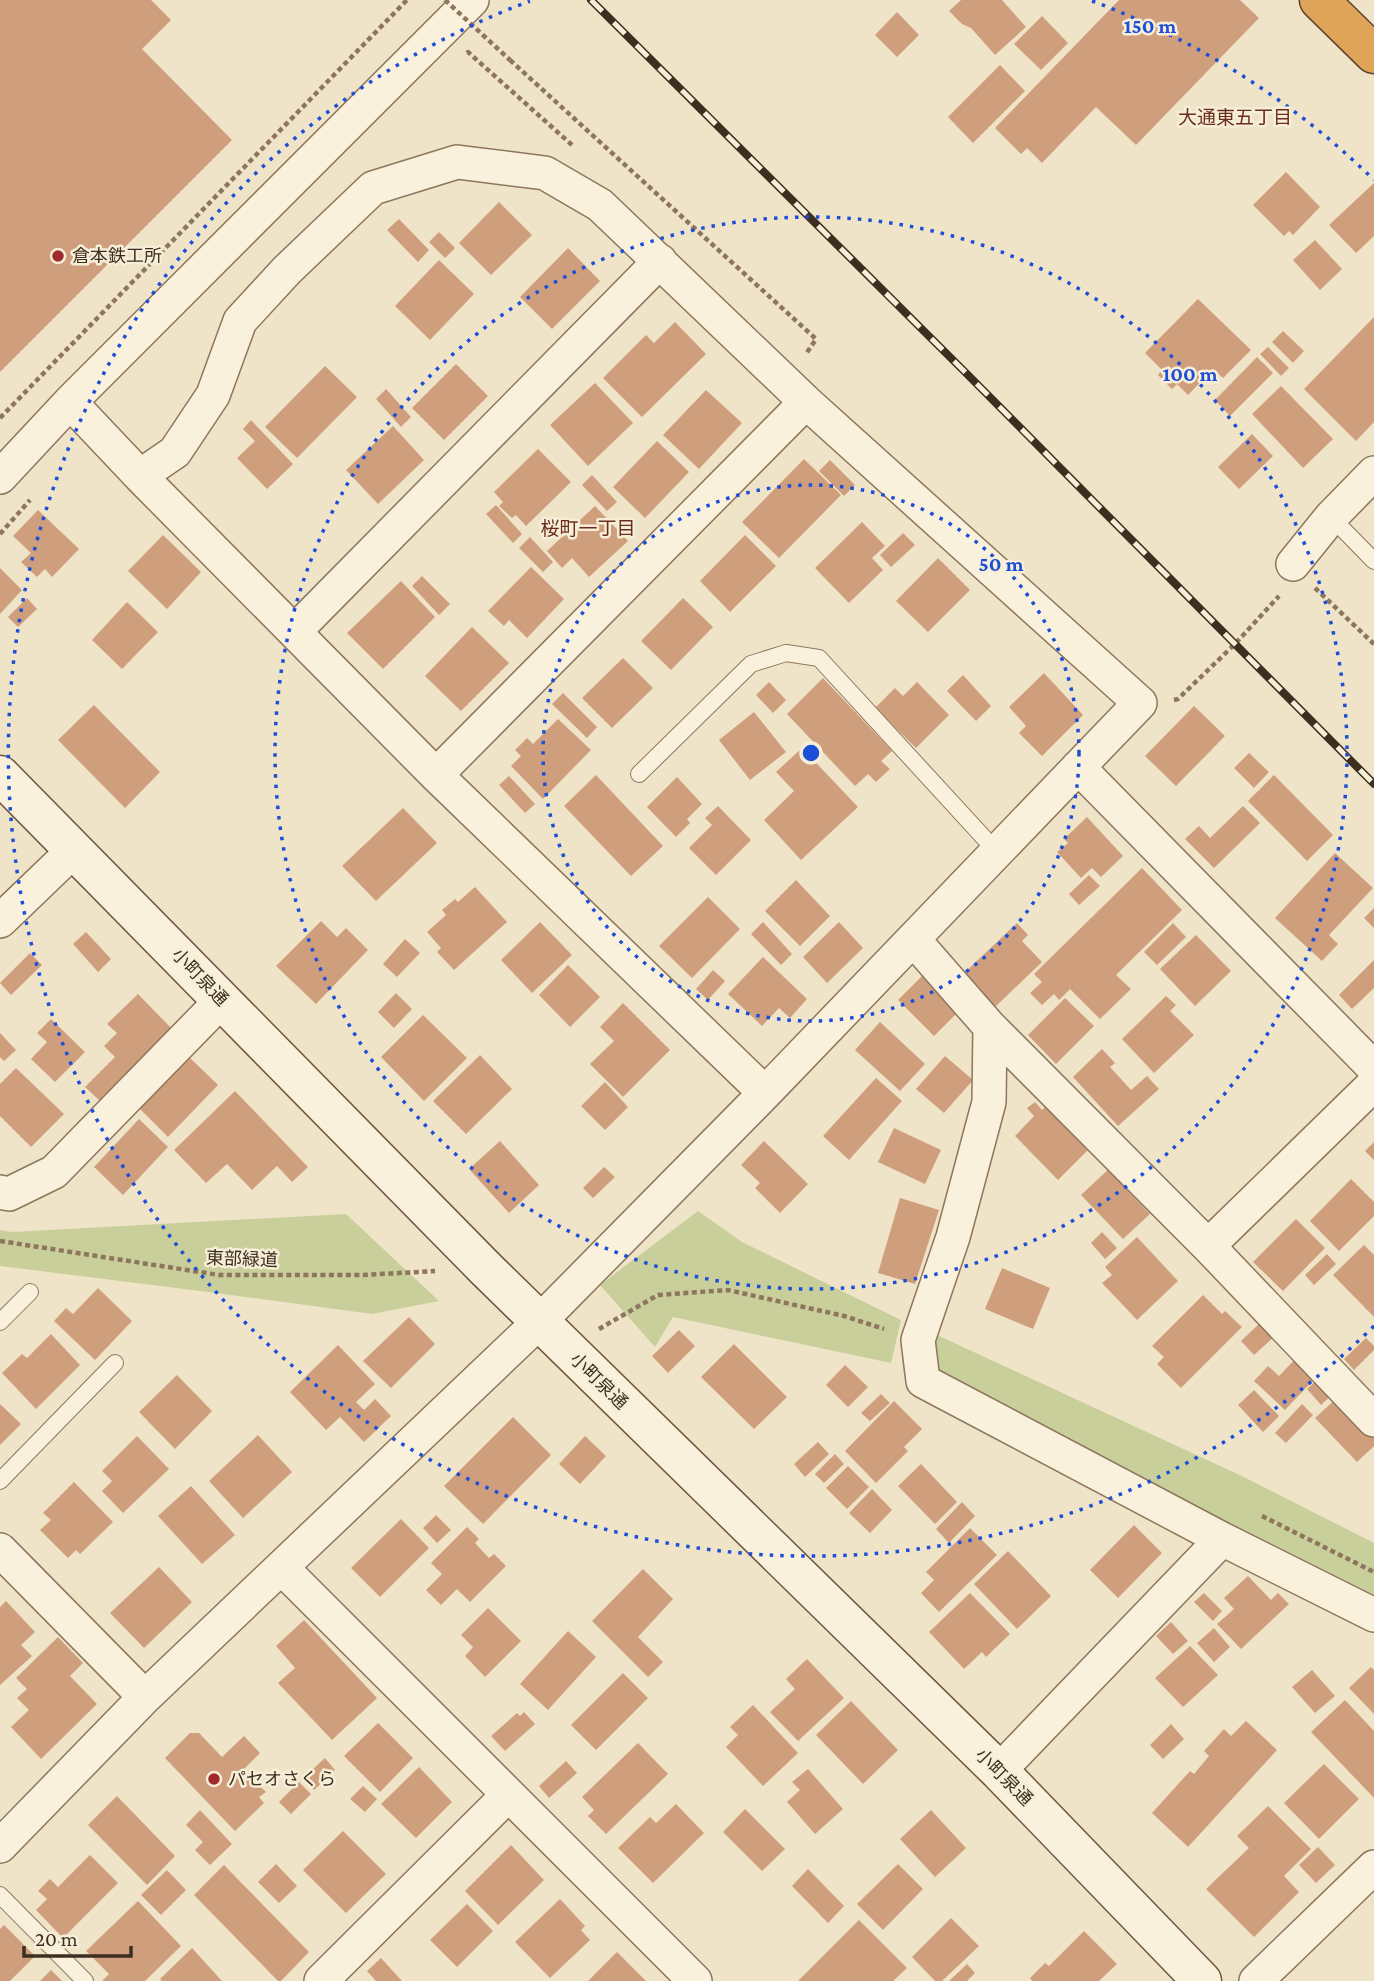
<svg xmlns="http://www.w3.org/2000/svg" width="1374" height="1981" font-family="'Crimson Pro','Noto Sans JP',serif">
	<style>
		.green { fill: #c9cf9b }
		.building { fill: #cf9f7d }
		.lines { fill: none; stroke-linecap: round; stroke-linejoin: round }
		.lane-casing { stroke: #8d765c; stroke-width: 18 }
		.street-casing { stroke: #8d765c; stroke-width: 36 }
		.secondary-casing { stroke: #6f573f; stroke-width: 41 }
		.highway-casing { stroke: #5b4430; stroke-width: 41 }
		.path { stroke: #8d765c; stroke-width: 4.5; stroke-dasharray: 5 3.5; stroke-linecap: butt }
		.lane { stroke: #faf1dc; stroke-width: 16 }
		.street { stroke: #faf1dc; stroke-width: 33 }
		.secondary { stroke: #faf1dc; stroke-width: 38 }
		.highway { stroke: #e0a458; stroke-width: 38 }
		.rail-casing { stroke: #3d2e20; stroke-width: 8 }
		.rail { stroke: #f7eed8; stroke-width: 5; stroke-dasharray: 16; stroke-linecap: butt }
		.path-bridge { stroke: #8d765c; stroke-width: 4.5; stroke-dasharray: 5 3.5; stroke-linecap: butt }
		.ring { fill: none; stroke: #1d4ed8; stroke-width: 3.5; stroke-dasharray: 3.5 7 }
		.poi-dot { fill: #9e2a2b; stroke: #f7eed8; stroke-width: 2.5 }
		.labels { text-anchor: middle; stroke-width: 5; stroke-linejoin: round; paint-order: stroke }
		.poi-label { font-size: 18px; fill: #3d2e20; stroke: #f7eed8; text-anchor: start }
		.street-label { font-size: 18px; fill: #3d2e20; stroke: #f7eed8 }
		.neighbourhood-label { font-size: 19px; fill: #6b2e1e; stroke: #f7eed8 }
		.centre { fill: #1d4ed8; stroke: #f7eed8; stroke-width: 3.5 }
		.ring-label { font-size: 21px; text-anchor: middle; font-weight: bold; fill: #1d4ed8; stroke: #f7eed8; stroke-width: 5; stroke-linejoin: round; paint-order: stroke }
	</style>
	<rect width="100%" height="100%" fill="#f0e4c8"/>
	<path class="green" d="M698,1211L742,1242L901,1320L891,1363L673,1317L655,1347L600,1285Z
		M346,1214L439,1301L372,1314L216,1293L0,1266V1230L12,1232Z
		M935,1334L1244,1477L1374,1543V1605L929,1375Z"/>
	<path class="building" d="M0,0H151L171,20L142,49L232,140L0,372Z
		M961,0H1002L1026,27L995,55L971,28L962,24L949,11Z
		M1119,0H1240L1259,18L1136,145L1096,107L1042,163L1027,148L1021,154L995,128Z
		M897,12L919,35L897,57L875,35Z
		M1042,16L1068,43L1041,70L1014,44Z
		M1000,65L1025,91L973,143L948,117Z
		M1286,172L1320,207L1293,235L1289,231L1284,236L1253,205Z
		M1374,183V236L1356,253L1329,225Z
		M499,202L532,235L491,275L459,243Z
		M399,219L429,250L418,262L387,230Z
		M439,232L455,248L445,258L429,242Z
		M1315,240L1342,269L1320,290L1293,260Z
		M568,248L600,281L552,329L520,297Z
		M439,260L474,294L430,340L395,306Z
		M1198,299L1251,350L1223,378L1213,369L1188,395L1177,384L1172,389L1158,375L1162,370L1145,353Z
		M1374,317V422L1356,441L1304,389Z
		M675,322L706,354L642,417L603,378L646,335L654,343Z
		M1283,331L1304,351L1293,363L1272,342Z
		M1268,347L1289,368L1281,376L1260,354Z
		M1257,357L1273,373L1230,416L1215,400Z
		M456,364L488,396L444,440L412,408Z
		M325,366L357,397L297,458L265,427Z
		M595,383L633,423L588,466L550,425Z
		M1281,386L1333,439L1303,468L1252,414Z
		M386,389L411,417L401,427L376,399Z
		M706,390L742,423L699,469L663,435Z
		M251,420L293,464L267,489L237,458L255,441L243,429Z
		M393,426L424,460L378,504L346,470Z
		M1252,434L1273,456L1239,489L1218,467Z
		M657,441L689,472L645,518L613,487Z
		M538,449L571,482L526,526L516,515L512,518L499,506L503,502L494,492Z
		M804,459L841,495L779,558L742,522Z
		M830,460L855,485L844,496L819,471Z
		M592,475L617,502L607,511L582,485Z
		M496,505L522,534L513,543L486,514Z
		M595,506L628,541L589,577L572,558L562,568L547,551Z
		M38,510L79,549L52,577L45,569L37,577L21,562L31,553L13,536Z
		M862,522L885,546L872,558L883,570L849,603L815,568Z
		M903,533L915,545L891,567L880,555Z
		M163,535L201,572L167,609L128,571Z
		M745,535L776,566L730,612L700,581Z
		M530,537L553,562L543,572L519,548Z
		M938,558L970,590L928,632L896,601Z
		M531,567L564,599L527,638L509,620L504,626L488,611Z
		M0,568L22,590L0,614Z
		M422,576L450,604L439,615L412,586Z
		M401,581L435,617L383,669L347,633Z
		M27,598L37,609L18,627L8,617Z
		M683,598L713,627L671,670L641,641Z
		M127,602L158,632L122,669L92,640Z
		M472,627L509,663L461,711L425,676Z
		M623,658L653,688L612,728L582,698Z
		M1044,673L1083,715L1042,756L1019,733L1026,726L1009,707Z
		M963,675L991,706L976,721L947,691Z
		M823,678L892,751L881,761L890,769L876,782L868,774L855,786L787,714Z
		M769,682L786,700L773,713L756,695Z
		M917,682L949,715L916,748L875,708L895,688L903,696Z
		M563,693L597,727L587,738L552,704Z
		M94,705L160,772L125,808L58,740Z
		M1194,706L1225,736L1176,786L1145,756Z
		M754,712L786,752L750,780L719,740Z
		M558,719L591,750L543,799L511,766L521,756L515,750L527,738L533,744Z
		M802,748L858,807L801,860L764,820L794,791L776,772Z
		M1249,753L1269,772L1254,788L1234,768Z
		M596,775L663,846L631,876L564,806Z
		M1274,775L1333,835L1307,861L1248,801Z
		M509,776L535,804L525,813L499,785Z
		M677,777L702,804L687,819L690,823L676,837L647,807Z
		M718,806L751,840L716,875L689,848L712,825L705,818Z
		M1243,806L1260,823L1214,868L1185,839L1199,826L1210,838Z
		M403,808L437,843L376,901L342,866Z
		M1087,817L1123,856L1101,877L1092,868L1081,878L1057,852L1068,843L1064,839Z
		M1335,853L1373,888L1329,935L1338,944L1322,961L1275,918Z
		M1142,868L1182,910L1116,975L1131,989L1100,1019L1070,989L1059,1000L1054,994L1042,1005L1030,993L1042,982L1034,974Z
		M1089,875L1100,886L1079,905L1069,894Z
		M796,880L830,916L800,946L765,911Z
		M475,887L507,922L454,970L437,952L441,948L427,932L446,915L442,910L455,899L458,902Z
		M708,897L740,929L692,978L659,946Z
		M1374,908V928L1364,918Z
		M321,921L337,937L346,928L368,950L316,1004L276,966Z
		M540,922L572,955L532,993L501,960Z
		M763,922L792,954L781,965L751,934Z
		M839,922L863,948L827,983L803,957Z
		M1017,923L1028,935L1022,941L1042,962L994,1008L962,975Z
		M1173,923L1186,937L1157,965L1144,952Z
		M86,932L111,959L98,972L73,944Z
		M1196,935L1231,971L1195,1006L1160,969Z
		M405,939L420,953L397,977L383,964Z
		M30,953L42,965L11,995L0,983Z
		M763,957L807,999L790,1018L779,1008L762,1026L728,994Z
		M1374,960V988L1352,1009L1339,995Z
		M568,965L600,997L570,1027L539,995Z
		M713,970L725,981L708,1000L696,989Z
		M924,974L960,1010L934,1036L898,1000Z
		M396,993L412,1009L394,1028L378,1012Z
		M138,994L172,1029L100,1101L85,1087L115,1057L104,1046L117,1033L107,1024Z
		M1166,996L1176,1005L1170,1011L1194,1035L1154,1073L1122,1039Z
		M1065,998L1094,1026L1056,1064L1028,1035Z
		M623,1003L670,1050L623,1097L590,1064L614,1041L600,1027Z
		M423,1015L467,1058L424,1101L381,1057Z
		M51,1019L85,1052L55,1082L31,1059L47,1042L37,1033Z
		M880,1022L925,1064L900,1091L855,1050Z
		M0,1033L16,1050L4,1061L0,1057Z
		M1102,1049L1115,1063L1110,1067L1131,1090L1147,1076L1159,1089L1118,1126L1073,1077Z
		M185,1053L218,1085L168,1137L136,1105Z
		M480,1055L512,1089L466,1134L433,1101Z
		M945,1056L973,1080L944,1113L916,1089Z
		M16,1068L64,1114L31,1147L0,1116V1084Z
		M876,1078L902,1101L849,1160L823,1136Z
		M605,1082L628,1107L605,1130L581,1106Z
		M235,1091L308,1167L292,1182L277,1166L252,1190L227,1164L206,1183L174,1150Z
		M1035,1102L1042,1110L1047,1105L1089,1149L1058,1180L1015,1136L1034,1116L1027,1108Z
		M139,1119L168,1147L123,1195L94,1167Z
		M894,1128L941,1150L925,1184L878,1162Z
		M500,1141L539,1185L509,1213L469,1169Z
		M764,1141L808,1184L780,1213L755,1188L760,1183L741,1165Z
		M1374,1142V1160L1365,1151Z
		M1112,1166L1125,1180L1121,1184L1150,1214L1123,1239L1081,1195Z
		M604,1167L615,1177L593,1198L583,1188Z
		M1351,1179L1374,1202V1216L1339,1251L1310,1221Z
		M900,1198L939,1210L915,1284L878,1273Z
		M1296,1219L1325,1248L1283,1291L1253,1262Z
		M1102,1232L1117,1248L1105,1259L1091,1243Z
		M1137,1237L1178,1281L1137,1320L1102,1283L1112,1275L1105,1267Z
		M1364,1245L1374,1255V1317L1333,1275Z
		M1327,1254L1336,1264L1314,1285L1305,1275Z
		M1002,1268L1050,1288L1033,1329L985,1309Z
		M98,1288L132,1321L95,1360L54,1321L66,1308L73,1314Z
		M1203,1295L1222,1314L1225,1311L1242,1327L1181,1388L1157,1364L1164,1357L1152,1346Z
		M409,1317L435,1344L391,1388L363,1361Z
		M1260,1323L1274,1337L1254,1355L1241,1341Z
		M679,1330L695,1346L668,1373L652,1356Z
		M51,1334L80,1365L36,1409L2,1373L22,1354L27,1358Z
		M1366,1338L1374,1346V1350L1354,1370L1344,1359Z
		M734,1344L787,1397L754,1429L701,1377Z
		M338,1345L375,1384L356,1402L364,1410L375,1399L391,1416L364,1442L340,1417L326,1430L290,1392Z
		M1300,1354L1320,1373L1285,1410L1254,1381L1268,1366L1279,1376Z
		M845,1365L868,1387L848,1407L826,1385Z
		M177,1375L212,1411L175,1449L139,1412Z
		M1320,1377L1335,1392L1321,1405L1307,1389Z
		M1254,1390L1279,1416L1263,1432L1238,1405Z
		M881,1394L890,1403L870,1421L861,1413Z
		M1338,1397L1374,1435V1446L1357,1462L1315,1418Z
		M894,1401L922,1429L904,1447L908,1451L876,1483L845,1451Z
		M0,1404L21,1424L0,1445Z
		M1302,1404L1313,1415L1286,1443L1275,1433Z
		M513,1417L551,1455L483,1524L444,1486Z
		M258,1435L292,1472L243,1518L209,1481Z
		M137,1436L169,1469L123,1513L102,1491L112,1481L102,1471Z
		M585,1436L606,1456L580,1484L559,1464Z
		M818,1442L829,1454L805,1477L794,1464Z
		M835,1454L844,1464L824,1483L815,1474Z
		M921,1464L957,1502L935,1524L898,1486Z
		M848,1466L869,1487L847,1509L826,1488Z
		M74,1482L113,1522L80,1554L76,1550L68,1558L40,1530L51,1520L43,1513Z
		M191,1486L235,1535L202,1564L158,1516Z
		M872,1489L892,1510L870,1533L849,1513Z
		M962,1502L975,1516L949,1543L936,1529Z
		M436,1515L451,1530L437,1543L423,1528Z
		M401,1519L429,1548L380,1597L351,1568Z
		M1134,1525L1162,1553L1118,1598L1090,1570Z
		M467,1527L479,1539L475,1543L489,1558L494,1554L506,1566L470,1602L457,1589L441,1605L426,1590L442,1574L431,1563Z
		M970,1528L997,1555L939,1612L921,1593L934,1580L926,1572Z
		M1008,1551L1051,1596L1017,1629L974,1584Z
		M159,1567L192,1602L144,1648L110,1613Z
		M643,1569L673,1599L638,1637L663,1662L648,1677L592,1621Z
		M1248,1576L1271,1600L1278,1593L1289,1604L1241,1649L1217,1624L1234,1609L1224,1598Z
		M970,1593L1010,1634L986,1657L982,1652L964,1669L929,1632Z
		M1204,1593L1222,1611L1213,1621L1194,1602Z
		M6,1601L35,1632L21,1645L32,1656L0,1685V1607Z
		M488,1608L521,1641L485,1677L465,1656L473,1647L461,1635Z
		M304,1620L377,1698L332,1740L278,1683L295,1668L276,1646Z
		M1171,1622L1188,1641L1173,1654L1156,1636Z
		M1214,1628L1230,1647L1214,1662L1197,1643Z
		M568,1631L596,1657L548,1710L520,1684Z
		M58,1637L83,1663L70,1676L97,1704L41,1759L11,1727L29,1710L17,1698L27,1689L16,1678Z
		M1190,1646L1218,1675L1183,1707L1155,1678Z
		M807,1659L844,1698L798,1741L770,1712L795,1689L786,1679Z
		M1371,1667L1374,1670V1714L1349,1688Z
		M1312,1670L1335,1696L1315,1713L1292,1687Z
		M623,1673L648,1698L596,1750L571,1725Z
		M1345,1700L1374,1731V1798L1311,1732Z
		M851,1701L898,1750L863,1784L816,1735Z
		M753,1705L798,1753L763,1786L726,1747L738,1735L730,1727Z
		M524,1712L535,1724L505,1751L491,1736L517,1713L520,1716Z
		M1246,1721L1277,1750L1188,1847L1152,1813L1190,1771L1194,1774L1209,1756L1204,1751L1224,1729L1231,1736Z
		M378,1723L413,1758L380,1792L344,1756Z
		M1171,1724L1184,1739L1163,1759L1150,1745Z
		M190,1733H199L222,1757L244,1736L260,1753L238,1775L245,1782L251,1777L266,1792L259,1797L264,1803L235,1831L165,1758Z
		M638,1743L668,1774L606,1834L588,1816L594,1810L582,1797Z
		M325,1758L335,1770L314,1790L303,1778Z
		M566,1761L577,1773L549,1798L539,1786Z
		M1324,1764L1359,1799L1319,1839L1284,1803Z
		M419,1767L452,1802L416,1838L381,1804Z
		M808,1769L843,1809L815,1834L787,1802L800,1790L792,1782Z
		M299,1782L311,1794L291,1814L279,1802Z
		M363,1786L377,1799L365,1812L350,1799Z
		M117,1796L175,1856L147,1885L88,1825Z
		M676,1804L704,1833L653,1883L618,1848L650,1817L656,1823Z
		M1268,1806L1311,1849L1284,1876L1299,1892L1254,1937L1206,1889L1249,1848L1237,1836Z
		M745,1809L785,1849L762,1871L723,1832Z
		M200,1810L232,1844L210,1865L195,1850L203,1842L186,1825Z
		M931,1810L966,1848L935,1877L900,1839Z
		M343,1831L386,1874L346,1913L303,1870Z
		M511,1845L544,1880L498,1925L465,1891Z
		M1318,1847L1335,1865L1316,1883L1299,1865Z
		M90,1855L118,1883L63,1938L36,1910L47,1899L38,1891L50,1879L58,1887Z
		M276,1864L297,1886L279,1903L258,1882Z
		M898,1864L923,1889L883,1930L857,1904Z
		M224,1865L309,1952L281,1981H278L194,1895Z
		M808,1869L844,1906L828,1923L792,1886Z
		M167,1870L186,1890L161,1915L141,1895Z
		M560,1899L585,1926L581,1930L590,1940L550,1978L515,1942Z
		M138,1901L181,1946L145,1981H102L109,1974L86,1951Z
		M467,1904L493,1931L457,1967L430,1940Z
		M951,1918L979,1946L942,1981H935L912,1957Z
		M859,1920L907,1968L893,1981H798Z
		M4,1925L35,1956L10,1981H0V1929Z
		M1084,1931L1117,1964L1099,1981H1032L1030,1978L1045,1963L1049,1966Z
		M192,1948L222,1981H162L160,1979Z
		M617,1952L646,1981H588Z
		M381,1958L402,1981H376L367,1971Z
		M967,1964L975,1973L967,1981H949Z
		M51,1970L62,1981H40Z"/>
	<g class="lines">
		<defs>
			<path id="lane" d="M1331,517L1374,561
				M639,774L751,664L786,653L819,658L997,852
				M0,1322L30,1292
				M0,1481L115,1363
				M0,1895L85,1981"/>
			<path id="street" d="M70,402L140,476L436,775L765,1093
				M0,477L70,402L472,0
				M1293,564L1331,517L1374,473
				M295,631L660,261
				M1078,767L1374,1068
				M436,775L806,402
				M0,921L75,849
				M913,939L990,1027L1208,1246L1374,1420
				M990,1027L989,1102L953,1237L918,1340L923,1381L1222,1539L1374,1615
				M0,1192L9,1194L54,1172L222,1000
				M1208,1246L1374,1084
				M0,1550L145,1697
				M282,1568L695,1981
				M999,1771L1222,1539
				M0,1846L145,1697L539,1322L765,1093L1140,703L806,402L600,205L545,173L457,162L373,188L287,270L240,321L213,395L175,452L140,476
				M321,1981L508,1795
				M1256,1981L1374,1867"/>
			<path id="secondary" d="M0,775L485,1268L999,1771L1202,1981"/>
			<path id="highway" d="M1319,0L1374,54"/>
		</defs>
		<use href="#lane" class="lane-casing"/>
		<use href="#street" class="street-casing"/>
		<use href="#secondary" class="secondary-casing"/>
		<use href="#highway" class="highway-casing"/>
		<path class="path" d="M467,53L468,52L572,145
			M510,60L816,339L806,354
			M0,418L407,0
			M0,534L30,500
			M1315,588L1374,644
			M1174,700L1178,699L1235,644L1279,596
			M0,1241L219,1275H364L435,1271
			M599,1329L658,1295L728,1290L844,1316L884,1329
			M1262,1516L1374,1572"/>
		<use href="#lane" class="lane"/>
		<use href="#street" class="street"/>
		<use href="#secondary" class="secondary"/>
		<use href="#highway" class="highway"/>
		<defs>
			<path id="rail" d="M591,0L963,370L1374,784"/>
		</defs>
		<use href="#rail" class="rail-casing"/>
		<use href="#rail" class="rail"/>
		<path class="path-bridge" d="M445,0L510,60"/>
	</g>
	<g class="ring">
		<circle cx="811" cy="753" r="268"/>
		<circle cx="811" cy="753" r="536"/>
		<path d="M1374 1326A803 803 0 1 1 530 1M1092 1A803 803 0 0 1 1374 180"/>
	</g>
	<g class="poi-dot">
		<circle cx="58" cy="256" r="7"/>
		<circle cx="214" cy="1779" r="7"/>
	</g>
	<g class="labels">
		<g class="poi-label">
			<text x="72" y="262">倉本鉄工所</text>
			<text x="228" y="1785">パセオさくら</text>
		</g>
		<g class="street-label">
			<text transform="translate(200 977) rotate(46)" y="6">小町泉通</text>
			<text transform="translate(242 1259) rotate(2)" y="6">東部緑道</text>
			<text transform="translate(599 1381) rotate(44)" y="6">小町泉通</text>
			<text transform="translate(1004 1777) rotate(45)" y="6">小町泉通</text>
		</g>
		<g class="neighbourhood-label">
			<text x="1235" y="124">大通東五丁目</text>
			<text x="588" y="535">桜町一丁目</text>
		</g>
	</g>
	<circle cx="811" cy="753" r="10" class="centre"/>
	<g class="ring-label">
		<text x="1150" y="33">150 m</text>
		<text x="1190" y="381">100 m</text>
		<text x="1001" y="571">50 m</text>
	</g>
	<path d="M24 1946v10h107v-10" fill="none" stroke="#3d2e20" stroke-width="3.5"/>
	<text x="35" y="1946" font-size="21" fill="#3d2e20" stroke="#f7eed8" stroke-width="5" paint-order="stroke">20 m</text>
</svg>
